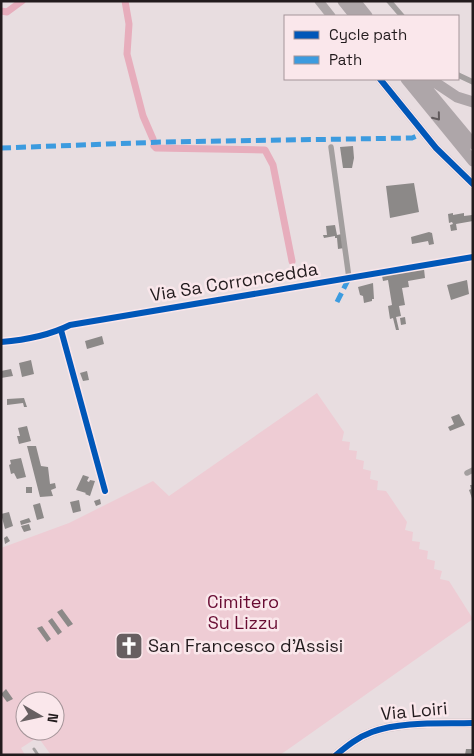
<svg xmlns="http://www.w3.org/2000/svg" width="474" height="756" font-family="'Space Grotesk',sans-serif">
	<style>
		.green { fill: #eeccd4; fill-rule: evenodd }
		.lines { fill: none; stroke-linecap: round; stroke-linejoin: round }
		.canal { stroke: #e7adbc; stroke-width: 7 }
		.building { fill: #8c8988 }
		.lane { stroke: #a39f9f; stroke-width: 3 }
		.street { stroke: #a39f9f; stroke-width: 5.5 }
		.secondary { stroke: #aea7a9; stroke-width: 9 }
		.highway { stroke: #aea6a9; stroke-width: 11 }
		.quiet { stroke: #3c9bdf; stroke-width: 5; stroke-dasharray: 10 5; stroke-linecap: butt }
		.cycleway-casing { stroke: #fae7eb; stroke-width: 9 }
		.cycleway { stroke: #0057b8; stroke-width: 6 }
		.oneway { stroke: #615a5c }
		.labels { text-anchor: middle; stroke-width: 5; stroke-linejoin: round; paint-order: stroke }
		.street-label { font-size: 18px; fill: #221b1d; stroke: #fae7eb }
		.park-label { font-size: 18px; fill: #680b32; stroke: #fae7eb }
		.poi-label { font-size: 18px; fill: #221b1d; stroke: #fae7eb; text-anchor: start }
	</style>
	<rect width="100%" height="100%" fill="#e8dde0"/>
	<path class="green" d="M317,393L344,432L342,441L350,442L349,450L357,451L356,459L364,461L363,469L371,471L370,479L378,481L377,490L386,491L407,522L405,530L413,532L412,541L420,542L419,549L428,551L427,559L435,561L434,569L442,571L440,579L449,581L473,619L280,755H51L38,737L21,748L25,755H1V548L69,523L153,481L169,496ZM25,701H55V731H25Z"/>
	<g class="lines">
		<path class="canal" d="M125,1L129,24L127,54L143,116L153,139
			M1,11L7,12L22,1
			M154,146L156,148L265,150L273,165L292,261"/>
	</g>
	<path class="building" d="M353,146L354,158L352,168H343L340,147Z
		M414,183L419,212L390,218L386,186Z
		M453,213V215L464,213V216L472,215L473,221L456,224L457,230L451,231L450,225L453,224L452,222L449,223L448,214Z
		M335,225L337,235L342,234L344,248L338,249L337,238H335V236L324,238L323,235H327L326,226Z
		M429,232L432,233L434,244L429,245L428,241L412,244L411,237Z
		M424,269L425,278L408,281L409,287L402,288L405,305L399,306L401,316L396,317L399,330H396L393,318L390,319L388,306L392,305L388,280L383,281L382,276Z
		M467,280L469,294L451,300L447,285Z
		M373,283L374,299H372V301L364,303L363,296L360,295L358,287Z
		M405,317L406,324L401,325L400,318Z
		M102,336L104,344L87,349L85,341Z
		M31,360L34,374L22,377L19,363Z
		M11,369L13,376L1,378V371Z
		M87,371L89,380L83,381L80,373Z
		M24,398L27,407H24L23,403L7,405V399Z
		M459,414L465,425L450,431L448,427L454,424L451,417Z
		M27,426L31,441L19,444L17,436H20L18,428Z
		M27,446H36L41,466L48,467L50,484L55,483L56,488L51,490L53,496L40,497Z
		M21,458L26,477L17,479L14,473L11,474L9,465L11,464L10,460Z
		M83,475L89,477L87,481L89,482L90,480L95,481L90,496L85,494L86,493L76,490Z
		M470,485H473V501L469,490L471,489Z
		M26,487H32V493H26Z
		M100,499L101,504L96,506L94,501Z
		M79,500L81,511L73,513L70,502Z
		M40,503L44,518L37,520L33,505Z
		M9,512L13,526L5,529L1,514Z
		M29,518L31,522L21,525L20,521Z
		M29,524L31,530L24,532L21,526Z
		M7,536L10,541L5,544L4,538Z
		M62,609L73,624L68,627L57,612Z
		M52,618L62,632L58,635L48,621Z
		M42,626L51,639L47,642L37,628Z
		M130,641L132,650L127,651L125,643Z
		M6,689L13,699L7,702L1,694Z
		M466,749H473V755H465Z"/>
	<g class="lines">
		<path class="lane" d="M34,749L38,755"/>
		<path class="street" d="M389,1L402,16
			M458,75L473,82
			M331,147L349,278
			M61,330L105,491
			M1,342C26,340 48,336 70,325L473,257
			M467,473L473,470"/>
		<path class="secondary" d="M319,1L331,16
			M380,79L436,148L473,184
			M336,755C347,746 358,737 372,732C401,721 442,724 473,723"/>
		<path class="highway" d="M343,1L355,16
			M355,1L367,16
			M406,79L473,161
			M419,79L473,144
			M430,79L457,97L473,102"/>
		<path class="quiet" d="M1,148L163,142L412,138L424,133
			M337,302L349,278"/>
		<defs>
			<path id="cycleway" d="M380,79L436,148L473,184
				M61,330L105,491
				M1,342C26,340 48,336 70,325L473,257
				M336,755C347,746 358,737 372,732C401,721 442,724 473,723"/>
		</defs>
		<use href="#cycleway" class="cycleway-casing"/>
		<use href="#cycleway" class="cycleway"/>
	</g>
	<defs><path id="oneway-chevron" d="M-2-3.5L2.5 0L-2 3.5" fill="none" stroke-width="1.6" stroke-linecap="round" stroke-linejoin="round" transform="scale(1.25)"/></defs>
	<use class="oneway" href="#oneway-chevron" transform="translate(437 117) rotate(51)"/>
	<defs>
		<symbol id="church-square" viewBox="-11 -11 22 22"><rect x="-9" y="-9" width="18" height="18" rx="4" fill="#675f61" stroke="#fae7eb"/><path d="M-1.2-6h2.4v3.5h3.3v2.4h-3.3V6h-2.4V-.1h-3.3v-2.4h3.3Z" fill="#fff"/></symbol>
	</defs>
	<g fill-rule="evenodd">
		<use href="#church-square" x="113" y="630" width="32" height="32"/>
	</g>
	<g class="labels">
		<g class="street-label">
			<text transform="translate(234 282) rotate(-9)" y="6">Via Sa Corroncedda</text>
			<text transform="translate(414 711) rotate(-5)" y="6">Via Loiri</text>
		</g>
		<g class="park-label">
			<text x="243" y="608">Cimitero<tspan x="243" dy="21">Su Lizzu</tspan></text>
		</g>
		<g class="poi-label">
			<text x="148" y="652">San Francesco d'Assisi</text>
		</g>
	</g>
	<rect width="474" height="756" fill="none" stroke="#221b1d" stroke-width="5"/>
	<rect x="284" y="15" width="175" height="65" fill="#fae7eb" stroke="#a49599"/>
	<rect x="294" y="31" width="25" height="8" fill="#0057b8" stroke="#a49599"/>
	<text x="329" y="40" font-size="15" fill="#221b1d">Cycle path</text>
	<rect x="294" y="56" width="25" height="8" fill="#3c9bdf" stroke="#a49599"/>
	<text x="329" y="65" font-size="15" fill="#221b1d">Path</text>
	<g transform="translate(40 716) rotate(99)"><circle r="24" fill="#fae7eb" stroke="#a49599"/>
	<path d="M0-4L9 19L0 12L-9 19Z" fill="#675f61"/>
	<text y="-8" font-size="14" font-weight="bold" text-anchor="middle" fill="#221b1d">N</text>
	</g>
</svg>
